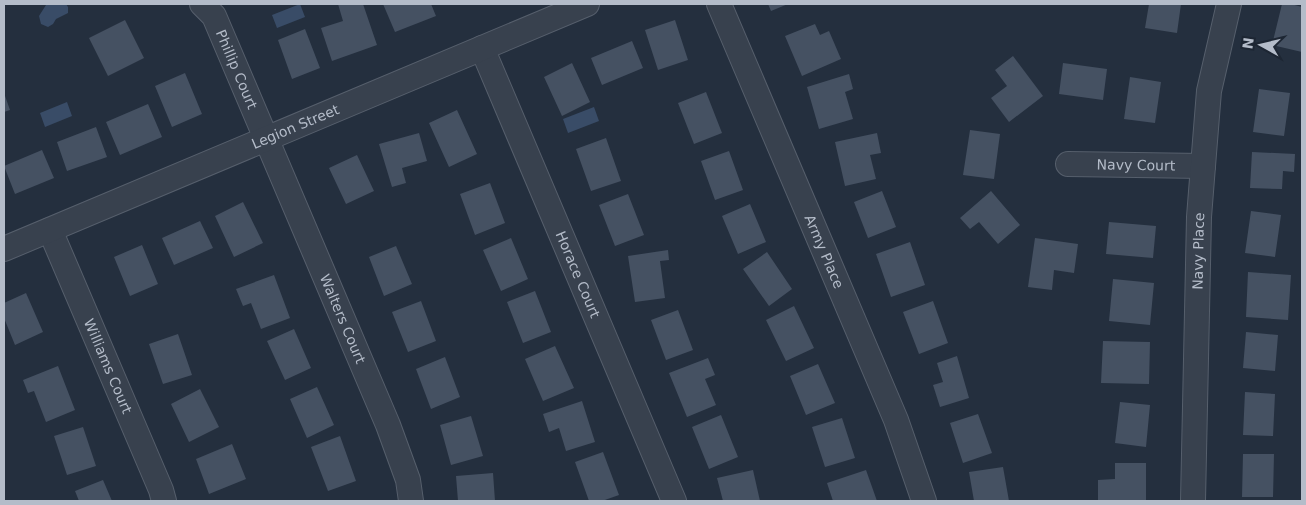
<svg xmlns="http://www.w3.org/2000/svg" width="1306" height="505" font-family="'DejaVu Sans',sans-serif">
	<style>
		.water { fill: #394c67 }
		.building { fill: #455162 }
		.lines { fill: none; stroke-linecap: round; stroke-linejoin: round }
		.minor-casing { stroke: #565f6c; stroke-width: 26 }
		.minor { stroke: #38414e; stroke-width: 24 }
		.labels { text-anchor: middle; stroke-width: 4; stroke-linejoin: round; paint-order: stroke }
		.street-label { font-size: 14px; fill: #b4bcc9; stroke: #1d2633 }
	</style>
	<rect width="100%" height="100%" fill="#242f3e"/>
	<path class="water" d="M51,4H66L68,7V13L56,19L53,24L48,27L41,24L39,16L46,5Z
		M300,4L305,17L277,28L272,15Z
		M67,102L72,116L45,127L40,113Z
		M594,107L599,121L568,133L563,119Z"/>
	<path class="building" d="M338,4H363L377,45L332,61L321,28L343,21Z
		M383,4H431L436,16L395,32Z
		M768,4H788L771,11Z
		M1149,4H1181L1177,33L1145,28Z
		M1282,4H1291L1302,7V52L1272,45Z
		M125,20L144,58L108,76L89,38Z
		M675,20L688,60L658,70L645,30Z
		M815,24L820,35L829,31L841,59L802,76L785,36Z
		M305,29L320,68L292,79L278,40Z
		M632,41L643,68L602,85L591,58Z
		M1013,56L1043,96L1009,122L991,98L1007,86L995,70Z
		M572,63L590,102L562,116L544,77Z
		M1063,63L1107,69L1103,100L1059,94Z
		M185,73L202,114L172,127L155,86Z
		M849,74L853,89L845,92L853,119L819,129L807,87Z
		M1130,77L1161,82L1155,123L1124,119Z
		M1259,89L1290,93L1284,136L1253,132Z
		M706,92L722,133L694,144L678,103Z
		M4,93L10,110L4,112Z
		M148,104L162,137L120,155L106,122Z
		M457,110L477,154L449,167L429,123Z
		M96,127L107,157L67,171L57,142Z
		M970,130L1000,134L994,179L963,175Z
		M419,133L427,161L402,168L406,183L392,187L379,144Z
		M877,133L881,153L870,155L876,179L845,186L835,142Z
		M606,138L621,181L591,191L576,149Z
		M42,150L54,178L15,194L4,166Z
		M729,151L743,190L715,200L701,161Z
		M1252,152L1295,154L1294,172L1283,171L1282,189L1250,188Z
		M357,155L374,191L346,204L329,168Z
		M490,183L505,223L475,235L460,194Z
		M882,191L896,227L868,238L854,202Z
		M991,191L1020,225L998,244L979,222L970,229L960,218Z
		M628,194L644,235L615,246L599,205Z
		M243,202L263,243L234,257L215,216Z
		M750,204L766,242L738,254L722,216Z
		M1251,211L1281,215L1275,257L1245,253Z
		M200,221L213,248L174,265L162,238Z
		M1109,222L1156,226L1153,258L1106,254Z
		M511,238L528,279L501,291L483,250Z
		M1035,238L1078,244L1074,273L1054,270L1052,290L1028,287Z
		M910,242L925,285L891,297L876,254Z
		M142,245L158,284L130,296L114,257Z
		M396,246L412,284L384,296L369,257Z
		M668,250L669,260L660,261L665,298L635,302L628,256Z
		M767,252L792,289L769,306L743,269Z
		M1248,272L1291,275L1288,320L1246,317Z
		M274,275L290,318L261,329L251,303L243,306L236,289Z
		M1113,279L1154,283L1150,325L1109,321Z
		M535,291L551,332L523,343L507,302Z
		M26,293L43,332L15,345L4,318V303Z
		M421,301L436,341L408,352L392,312Z
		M933,301L948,343L919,354L903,312Z
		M794,306L814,348L786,361L766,320Z
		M678,310L693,350L666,360L651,320Z
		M294,329L311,368L285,380L267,341Z
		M1246,332L1278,335L1275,371L1243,368Z
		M178,334L192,375L163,384L149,344Z
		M1103,341L1150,342L1149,384L1101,383Z
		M555,346L574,388L543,401L525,359Z
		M957,356L969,398L940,407L933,385L943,382L937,363Z
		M445,357L460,397L431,409L416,369Z
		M708,358L715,375L705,379L716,405L687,417L669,373Z
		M818,364L835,403L806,415L790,376Z
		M58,366L75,410L46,422L34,391L28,393L23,380Z
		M317,387L334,425L307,438L290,399Z
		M200,389L219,427L189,442L171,404Z
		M1245,392L1275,394L1273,436L1243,435Z
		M582,401L595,442L566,451L559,428L549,432L543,414Z
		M1120,402L1150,405L1146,447L1115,443Z
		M978,414L992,453L963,463L950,423Z
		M721,415L738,457L709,469L692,427Z
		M471,416L483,456L451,465L440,425Z
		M842,418L855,458L825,467L812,427Z
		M83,427L96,466L67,475L54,436Z
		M340,436L356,481L328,491L311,447Z
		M232,444L246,479L209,494L196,459Z
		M603,452L619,495L602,501H589L575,462Z
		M1243,454H1274L1273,497H1242Z
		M1115,463H1146V501H1098V480L1115,479Z
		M1003,467L1009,501H974L969,472Z
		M753,470L760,501H723L717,478Z
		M866,470L877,501H833L827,483Z
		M493,473L495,501H458L456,476Z
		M103,480L112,501H79L75,491Z"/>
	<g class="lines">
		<defs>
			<g id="minor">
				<path id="s1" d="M202,4L214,16L388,425L408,480L411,501"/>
				<path id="s2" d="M719,4L896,420L924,501"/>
				<path id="s3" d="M482,48L674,501"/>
				<path id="s4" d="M1068,164L1203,166"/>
				<path id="s5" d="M50,230L161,490L164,501"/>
				<path id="s6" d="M4,249L587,4"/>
				<path id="s7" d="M1193,501L1199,217L1203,166L1209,91L1229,4"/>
			</g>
		</defs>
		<use href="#minor" class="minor-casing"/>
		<use href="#minor" class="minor"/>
	</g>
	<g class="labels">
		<g class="street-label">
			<text dy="5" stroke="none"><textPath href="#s1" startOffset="75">Phillip Court</textPath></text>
			<text dy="5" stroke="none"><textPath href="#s6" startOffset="316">Legion Street</textPath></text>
			<text dy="5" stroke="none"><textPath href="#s4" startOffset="68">Navy Court</textPath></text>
			<text dy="5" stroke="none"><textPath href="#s2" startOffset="269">Army Place</textPath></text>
			<text dy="5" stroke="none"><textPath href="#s7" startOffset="250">Navy Place</textPath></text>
			<text dy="5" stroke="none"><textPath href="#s3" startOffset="246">Horace Court</textPath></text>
			<text dy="5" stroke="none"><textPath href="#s1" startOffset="346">Walters Court</textPath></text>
			<text dy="5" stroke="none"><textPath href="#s5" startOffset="148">Williams Court</textPath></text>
		</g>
	</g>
	<rect width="1306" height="505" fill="none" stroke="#b4bcc9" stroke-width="10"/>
	<g transform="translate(1261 45) rotate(278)" stroke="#1d2633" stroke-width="4" paint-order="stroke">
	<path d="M0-4L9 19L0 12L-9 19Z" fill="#b4bcc9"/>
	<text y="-8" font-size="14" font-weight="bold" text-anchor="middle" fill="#b4bcc9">N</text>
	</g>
</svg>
